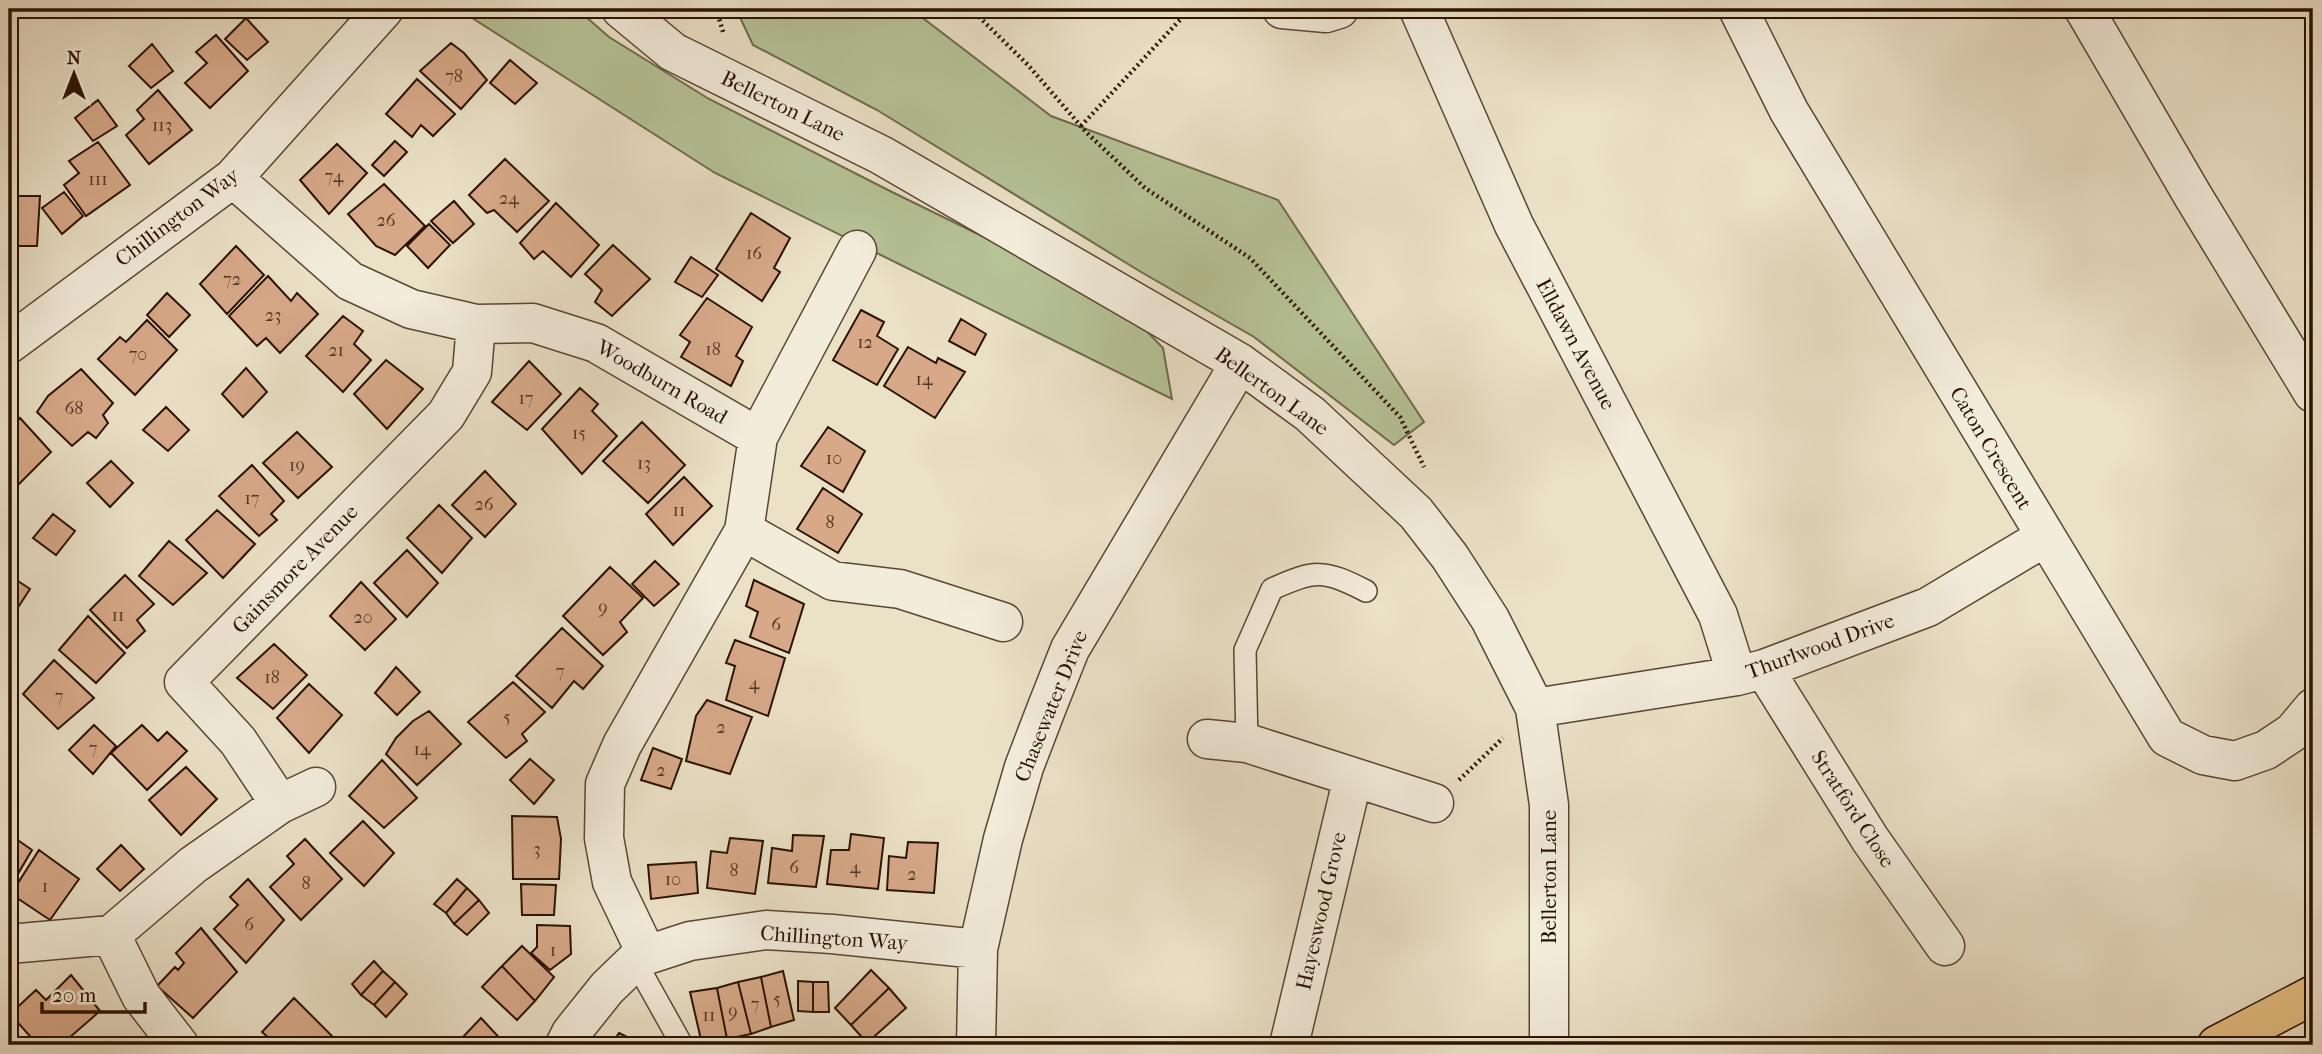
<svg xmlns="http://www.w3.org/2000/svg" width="2322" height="1054" font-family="'IM FELL French Canon',serif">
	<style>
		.green { fill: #b6c397; stroke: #706a4c; stroke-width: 2 }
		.building { fill: #d7a989; stroke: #2a1201; stroke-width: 2 }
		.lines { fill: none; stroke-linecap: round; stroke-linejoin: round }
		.service-casing { stroke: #5a4632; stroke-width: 24 }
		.minor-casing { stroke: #5a4632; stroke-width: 41 }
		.trunk-casing { stroke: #2a1201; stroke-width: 41 }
		.path { stroke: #2a1201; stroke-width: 4.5; stroke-dasharray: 2 3.5; stroke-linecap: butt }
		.service { stroke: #f2ecdb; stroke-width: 21 }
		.minor { stroke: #f2ecdb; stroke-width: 38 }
		.trunk { stroke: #e6c084; stroke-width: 38 }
		.labels { text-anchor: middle; stroke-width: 6; stroke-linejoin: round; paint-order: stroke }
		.number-label { font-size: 18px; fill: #553823 }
		.street-label { font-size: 21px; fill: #2a1201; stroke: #f2ecdb }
	</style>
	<rect width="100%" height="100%" fill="#ebe1c7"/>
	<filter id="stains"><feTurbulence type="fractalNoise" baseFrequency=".00286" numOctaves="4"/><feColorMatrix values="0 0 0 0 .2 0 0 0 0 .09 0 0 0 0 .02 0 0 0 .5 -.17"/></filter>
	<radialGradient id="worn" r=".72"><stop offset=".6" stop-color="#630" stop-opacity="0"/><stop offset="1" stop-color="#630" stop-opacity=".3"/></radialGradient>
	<path class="green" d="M458,9H577L609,37L709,99L892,192L1023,256L1136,320L1163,348L1172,399L715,173Z
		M736,9H911L1051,116L1278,200L1424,422L1394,445L1254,337L1141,272L877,110L753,45Z"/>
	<path class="building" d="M246,18L268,42L247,60L225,39Z
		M216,35L248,71L210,108L185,83L207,63L196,52Z
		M451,43L464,53L487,80L461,109L420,71Z
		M152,44L173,71L151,88L129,66Z
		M510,60L537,83L515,104L490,83Z
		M417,79L455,114L433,136L421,125L412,137L386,114Z
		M158,90L192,130L149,164L126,135L144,119L137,110Z
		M98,100L117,126L93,141L75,118Z
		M395,141L407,152L384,176L372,165Z
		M98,142L130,185L86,216L64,185L79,173L69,161Z
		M337,144L367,173L329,214L300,180Z
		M505,159L549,201L517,232L494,210L487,213L469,195Z
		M384,184L425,226L395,255L376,246L348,214Z
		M64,192L83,216L62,234L42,208Z
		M9,196H40L37,246H9Z
		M454,201L474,224L453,243L431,221Z
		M556,203L599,245L571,277L543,251L534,259L520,243Z
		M751,213L790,238L774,268L780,272L762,301L716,269Z
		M429,224L450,245L428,268L407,246Z
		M613,245L650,279L612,316L595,302L602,290L585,274Z
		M236,246L264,275L227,314L200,284Z
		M691,257L718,275L702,297L675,282Z
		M268,276L291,301L297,293L318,314L280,353L266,338L257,346L229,316Z
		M167,293L190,315L169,337L147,315Z
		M707,298L752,327L736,356L743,361L731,386L681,357L690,342L680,335Z
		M861,310L884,322L877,336L898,349L877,385L833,360Z
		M343,316L363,331L354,344L371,360L343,392L306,356Z
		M961,319L986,334L975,355L949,341Z
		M147,320L177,350L135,395L98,359L120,337L126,342Z
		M908,347L936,363L938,358L965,372L935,418L884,386Z
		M386,360L423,389L387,429L354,394Z
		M529,361L561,394L527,430L492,402Z
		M246,368L267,392L243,417L222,394Z
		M81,369L113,403L103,415L108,423L96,438L88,432L72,446L37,412L48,396Z
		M580,388L598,404L592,411L617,436L582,474L542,429Z
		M166,407L189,430L168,451L143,430Z
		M20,418L51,452L9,494V429Z
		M642,422L685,465L648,503L603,461Z
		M828,427L865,451L843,492L801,466Z
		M297,432L332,467L298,498L263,463Z
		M111,461L133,483L110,507L87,483Z
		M252,465L284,501L271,514L277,520L259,536L219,496Z
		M485,471L516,504L485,537L452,505Z
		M684,477L712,506L673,545L646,514Z
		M823,488L862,514L838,553L797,529Z
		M439,505L472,538L442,573L407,538Z
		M217,510L255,544L223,578L186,540Z
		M53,514L75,531L56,555L33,538Z
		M169,541L207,573L173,605L139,576Z
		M407,550L438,583L407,617L374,583Z
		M655,561L679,584L654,606L632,584Z
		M610,567L643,598L620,622L627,632L603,655L563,616Z
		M9,575L30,589L13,615L9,612Z
		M125,575L154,604L137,620L145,631L127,648L90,610Z
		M754,580L804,604L789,653L750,637L758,612L746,606Z
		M361,582L396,619L365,650L330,616Z
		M88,616L125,653L96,683L59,650Z
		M562,628L603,666L583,689L574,681L552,708L516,676Z
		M735,640L785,658L768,716L726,700L735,666L726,663Z
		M274,644L307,675L273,709L237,678Z
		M54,660L94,698L58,729L23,694Z
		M396,667L420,692L397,715L375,693Z
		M513,682L545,712L522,734L527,741L506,758L468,722Z
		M309,684L342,715L309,753L277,718Z
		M707,700L752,717L730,774L686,761L696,716Z
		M429,711L461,744L417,785L386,754L396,738L413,721Z
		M94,725L116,746L93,774L69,750Z
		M142,725L158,741L167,732L187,751L147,790L111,753Z
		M653,748L682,759L671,789L641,780Z
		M530,759L554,780L534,804L510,780Z
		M382,760L417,798L384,828L349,796Z
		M186,767L217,799L181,835L149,800Z
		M512,816L557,817L561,839L559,879H513Z
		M363,821L394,853L364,886L330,853Z
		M9,834L32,850L9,889Z
		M851,834L884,838L878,889L827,884L831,850H849Z
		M793,835L824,836L816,887L768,883L772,848L792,851Z
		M730,838L763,841L755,894L707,888L711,851L727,853Z
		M305,839L342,879L301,920L270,887L294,864L287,856Z
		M908,842L938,843L934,893L887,890L889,856L906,858Z
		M121,845L144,869L120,891L97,869Z
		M39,850L79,879L50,920L11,894Z
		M696,862L698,893L651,899L648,865Z
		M248,879L284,920L246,963L214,929L238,905L230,897Z
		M457,879L467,888L446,913L434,904Z
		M521,884L556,885L554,915H522Z
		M467,888L479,900L454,924L446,913Z
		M479,900L489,913L467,935L454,924Z
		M537,925L570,926L571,954L550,970L531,953L537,947Z
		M201,928L237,972L193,1018L157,986L175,967L178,970L184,963L176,953Z
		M522,946L554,977L535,1001L502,966Z
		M374,961L383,971L361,995L352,984Z
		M502,966L535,1001L517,1020L482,987Z
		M871,970L889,988L851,1025L835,1008Z
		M383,971L395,982L374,1005L361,995Z
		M783,971L794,1020L771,1027L761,977Z
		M71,975L100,1011L61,1045H38L10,1014L36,990L46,1000Z
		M761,977L771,1027L751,1034L738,982Z
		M798,981L813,982V1012L798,1011Z
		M395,982L407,994L386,1017L374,1005Z
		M738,982L751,1034L727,1039L717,988Z
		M813,982H828L829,1012H813Z
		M717,988L727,1039L702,1044L690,992Z
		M889,988L906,1008L867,1043L851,1025Z
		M294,998L337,1041L334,1045H277L262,1032Z
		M481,1018L506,1045H467L461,1039Z
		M9,1025L25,1045H9Z
		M619,1033L643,1045H611Z"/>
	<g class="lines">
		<defs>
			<path id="service" d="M1247,743L1245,650L1272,589C1315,570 1323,569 1366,591
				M635,961L682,1045"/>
			<path id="minor" d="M621,9L673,52L881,155L1240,363L1310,414L1416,513L1450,557L1490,619L1535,708L1549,805V1045
				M1282,9L1326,13L1339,9
				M1419,9L1514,225L1718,615L1737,676
				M1738,9L1789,111L2167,737L2203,755L2235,761L2266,750L2293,732L2313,708
				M2084,9L2193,196L2313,393
				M233,178L350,281L411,309L476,324L533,323L596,343L758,437L744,531L622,745L605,784L604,838L612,882L647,955
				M9,344L233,178L384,9
				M758,437L857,250
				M744,531L833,581L900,589L1003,622
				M1764,669L1870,839L1945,946
				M1535,708L1737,676L1764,669L1928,607L2045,537
				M1207,739L1247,743L1434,803
				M280,804L316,787
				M111,935L141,996L179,1045
				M9,944L111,935L193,865L280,804L238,741L184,682L446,415L472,372L476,324
				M565,1045L571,1033L607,988L635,961L647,955L690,941L766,930L832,934L978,949
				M976,1045L978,949L1003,839L1024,767L1047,707L1070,649L1240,363
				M1289,1045L1353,777"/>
			<path id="trunk" d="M2217,1045L2313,995"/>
		</defs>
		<use href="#service" class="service-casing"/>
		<use href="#minor" class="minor-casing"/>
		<use href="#trunk" class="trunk-casing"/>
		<path class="path" d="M716,9L724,35
			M971,9L1028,65L1086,132L1145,188L1250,258L1400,417L1424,467
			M1081,126L1190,9
			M1459,780L1503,738"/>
		<use href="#service" class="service"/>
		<use href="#minor" class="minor"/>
		<use href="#trunk" class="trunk"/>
	</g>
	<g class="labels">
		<g class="number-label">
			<text x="454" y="82">78</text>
			<text x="162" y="131">113</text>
			<text x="334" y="182">74</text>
			<text x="98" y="185">111</text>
			<text x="509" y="204">24</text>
			<text x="386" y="226">26</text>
			<text x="754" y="259">16</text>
			<text x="232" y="285">72</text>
			<text x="273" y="321">23</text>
			<text x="865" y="348">12</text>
			<text x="713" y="355">18</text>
			<text x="336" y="356">21</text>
			<text x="138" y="360">70</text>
			<text x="924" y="385">14</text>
			<text x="526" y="404">17</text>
			<text x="74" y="414">68</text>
			<text x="579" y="439">15</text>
			<text x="834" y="464">10</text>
			<text x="644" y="469">13</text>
			<text x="297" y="471">19</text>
			<text x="252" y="504">17</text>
			<text x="484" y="510">26</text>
			<text x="679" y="516">11</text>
			<text x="830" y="528">8</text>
			<text x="603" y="613">9</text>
			<text x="118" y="621">11</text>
			<text x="363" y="623">20</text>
			<text x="776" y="630">6</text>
			<text x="560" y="677">7</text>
			<text x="272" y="683">18</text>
			<text x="754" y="689">4</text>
			<text x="59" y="702">7</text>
			<text x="507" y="723">5</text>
			<text x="721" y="733">2</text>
			<text x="93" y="754">7</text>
			<text x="422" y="755">14</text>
			<text x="661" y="776">2</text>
			<text x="537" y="855">3</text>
			<text x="794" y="873">6</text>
			<text x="855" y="873">4</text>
			<text x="734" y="876">8</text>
			<text x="912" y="880">2</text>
			<text x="673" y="885">10</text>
			<text x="306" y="889">8</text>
			<text x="45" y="892">1</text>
			<text x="249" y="930">6</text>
			<text x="553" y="956">1</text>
			<text x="777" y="1005">5</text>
			<text x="755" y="1010">7</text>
			<text x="733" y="1017">9</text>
			<text x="709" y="1021">11</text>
		</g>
		<g class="street-label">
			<text transform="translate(783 106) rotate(26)" y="7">Bellerton Lane</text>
			<text transform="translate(177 217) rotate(-37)" y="7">Chillington Way</text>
			<text transform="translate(1576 344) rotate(62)" y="7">Elldawn Avenue</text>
			<text transform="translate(662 382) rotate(30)" y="7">Woodburn Road</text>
			<text transform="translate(1272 391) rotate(36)" y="7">Bellerton Lane</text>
			<text transform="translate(1991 448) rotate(59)" y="7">Caton Crescent</text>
			<text transform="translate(295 569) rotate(-46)" y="7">Gainsmore Avenue</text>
			<text transform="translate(1820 646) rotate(-20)" y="7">Thurlwood Drive</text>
			<text transform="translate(1051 706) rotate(-68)" y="7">Chasewater Drive</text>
			<text transform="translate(1853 809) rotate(57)" y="7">Stratford Close</text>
			<text transform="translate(1549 877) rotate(-90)" y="7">Bellerton Lane</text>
			<text transform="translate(1321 911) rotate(-77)" y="7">Hayeswood Grove</text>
			<text transform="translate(834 938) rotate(4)" y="7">Chillington Way</text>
		</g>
	</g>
	<rect width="2322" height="1054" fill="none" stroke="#ebe1c7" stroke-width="35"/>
	<rect x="10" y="10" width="2301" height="1033" fill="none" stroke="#2a1201" stroke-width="3.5"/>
	<rect x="18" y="18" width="2287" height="1019" fill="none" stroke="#2a1201" stroke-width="2"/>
	<g transform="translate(74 74)" stroke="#f2ecdb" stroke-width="5" paint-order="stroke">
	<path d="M0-5L12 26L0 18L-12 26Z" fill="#2a1201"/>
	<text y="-10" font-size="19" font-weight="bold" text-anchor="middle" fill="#2a1201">N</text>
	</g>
	<path d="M42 1002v10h103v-10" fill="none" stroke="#2a1201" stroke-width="3.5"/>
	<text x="52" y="1002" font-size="21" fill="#2a1201" stroke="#f2ecdb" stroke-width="5" paint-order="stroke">20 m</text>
	<rect width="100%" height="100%" filter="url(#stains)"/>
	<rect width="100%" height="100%" fill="url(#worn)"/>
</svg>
